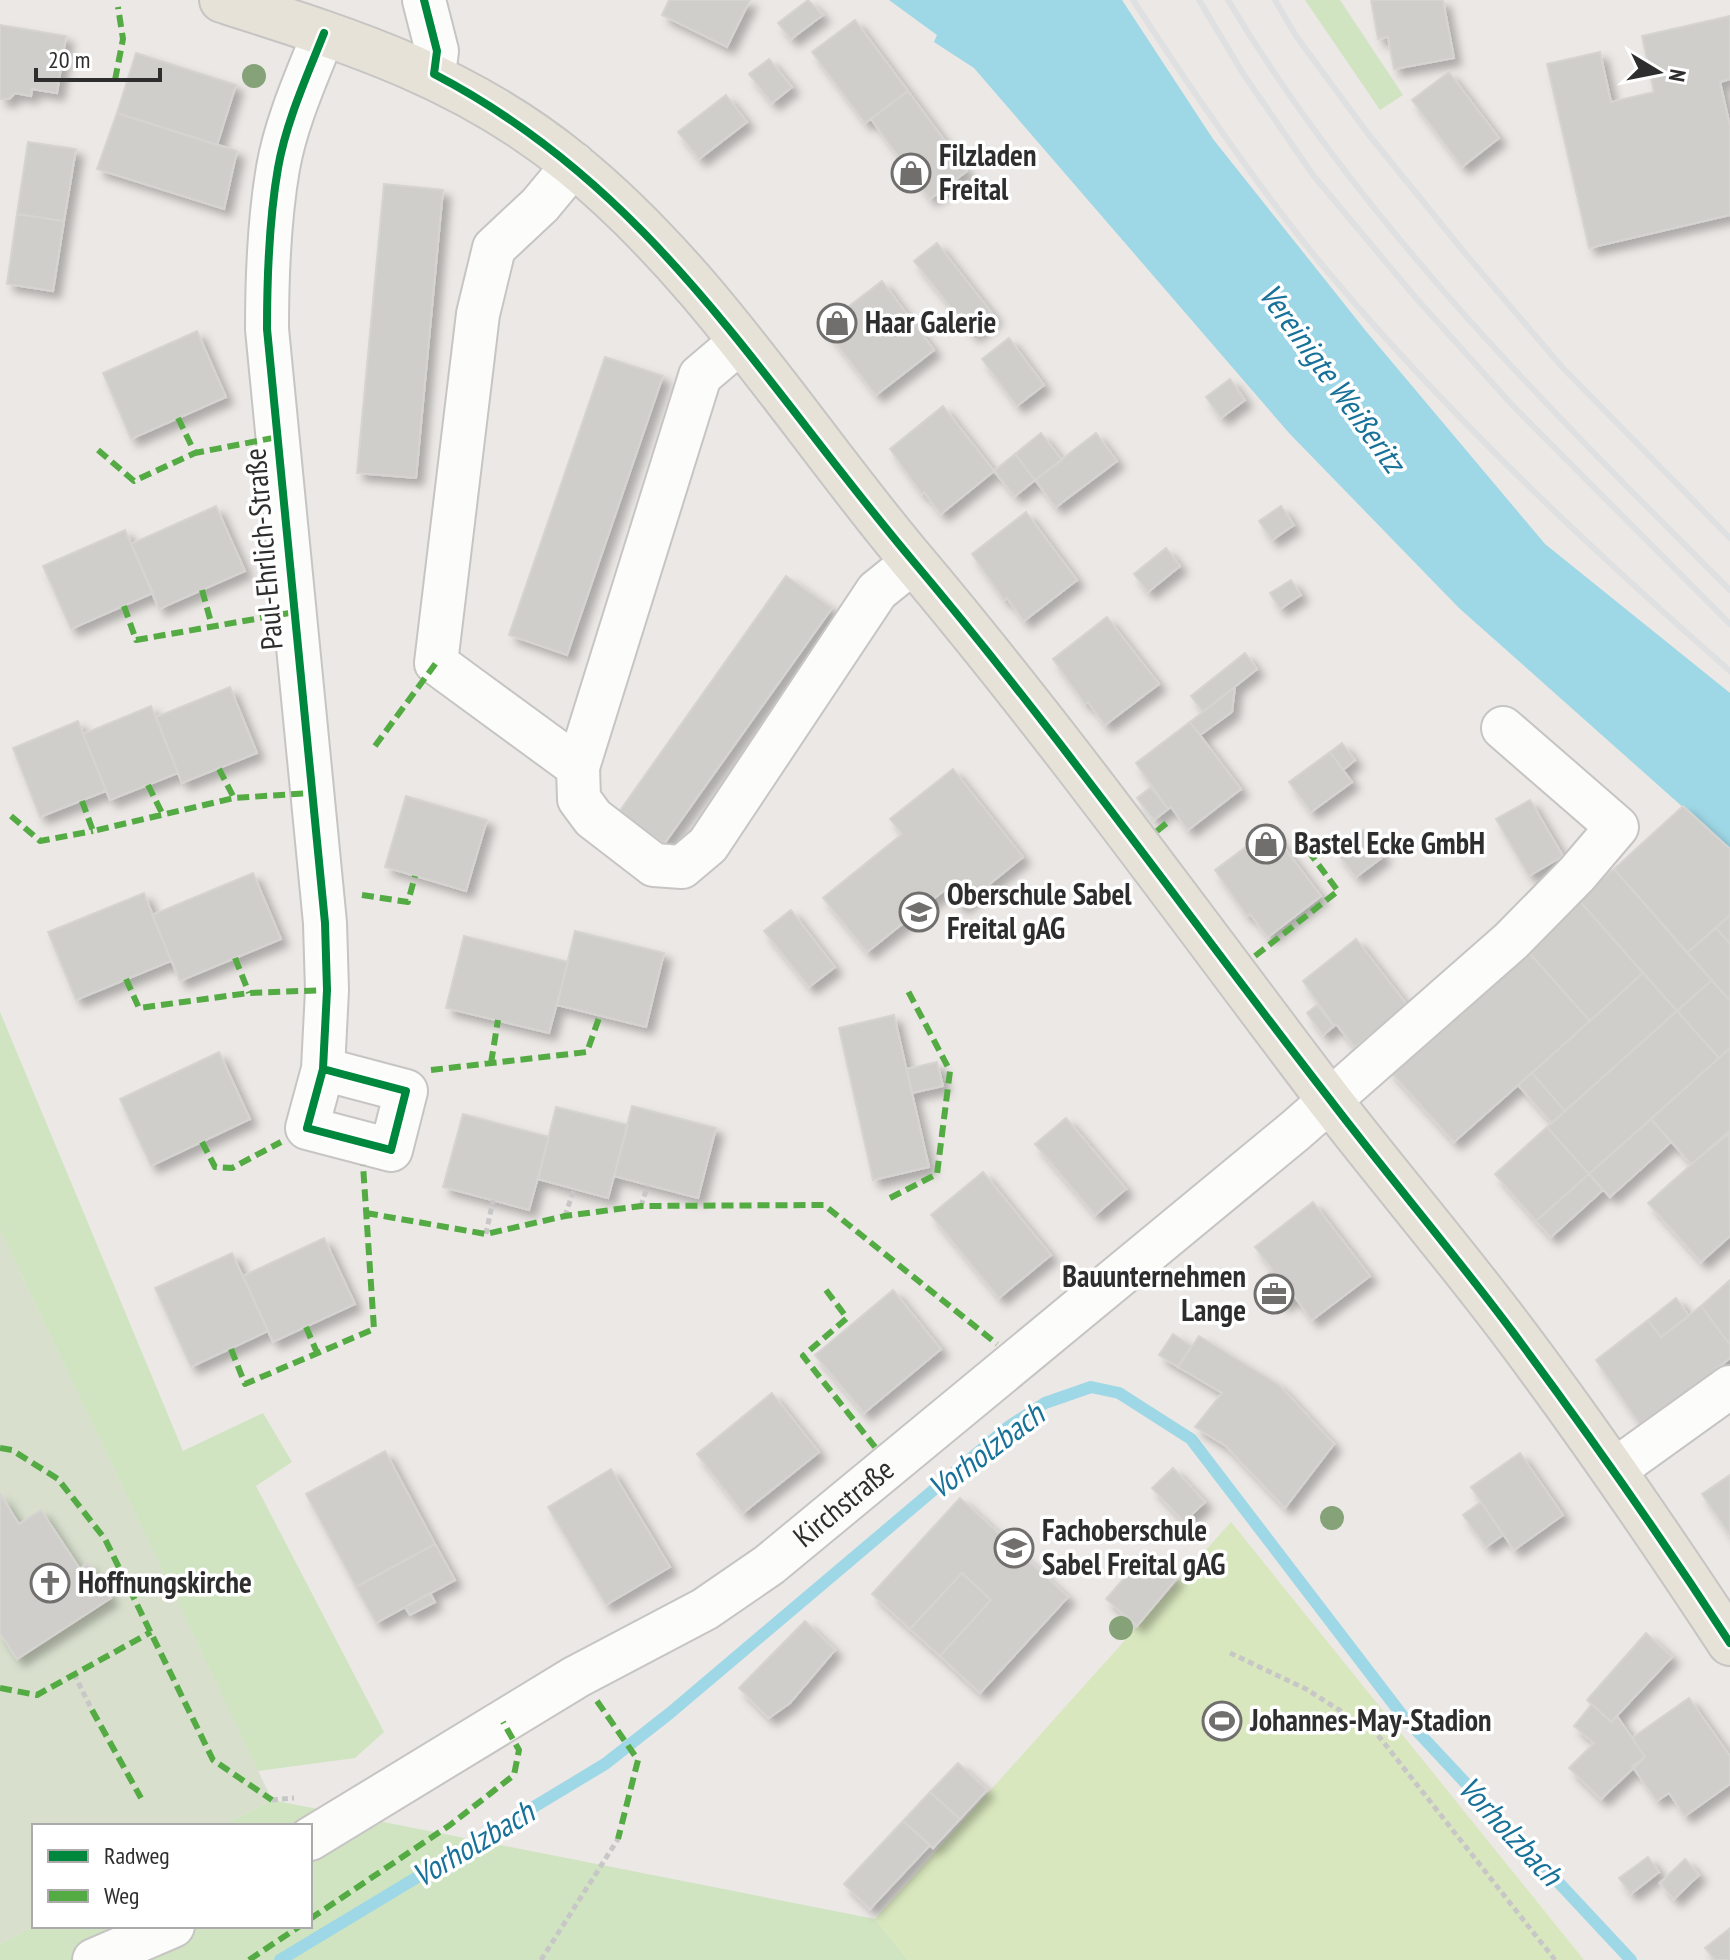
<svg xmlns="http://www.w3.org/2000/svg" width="1730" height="1960" font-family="'PT Sans Narrow',sans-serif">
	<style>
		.green { fill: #d0e4c1 }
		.cemetery { fill: #d8dfcd }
		.pitch { fill: #d9e7be }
		.water { fill: #9ed7e6 }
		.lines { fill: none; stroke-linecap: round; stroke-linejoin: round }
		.stream { stroke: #9ed7e6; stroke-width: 12 }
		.building { fill: #d0cecb; stroke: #d6d4d1; stroke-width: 2; filter: url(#shadow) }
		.minor-casing { stroke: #c6c5c4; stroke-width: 46 }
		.major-casing { stroke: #c6c5c4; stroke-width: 48 }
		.path { stroke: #c8c7c7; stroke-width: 5; stroke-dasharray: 6 4; stroke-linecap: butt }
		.minor { stroke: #fcfcfb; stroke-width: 42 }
		.major { stroke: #e7e2d7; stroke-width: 44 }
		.rail { stroke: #dfe0e1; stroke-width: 6 }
		.quiet { stroke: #54ab44; stroke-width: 6; stroke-dasharray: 12 6; stroke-linecap: butt }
		.cycleway-casing { stroke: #fff; stroke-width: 13 }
		.cycleway { stroke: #00873e; stroke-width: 8 }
		.tree { fill: #85a279 }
		.labels { text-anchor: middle; stroke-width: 7; stroke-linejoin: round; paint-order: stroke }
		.poi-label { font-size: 30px; font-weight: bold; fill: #2e2e2e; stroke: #fff; text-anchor: start }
		.street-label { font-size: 30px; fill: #2e2e2e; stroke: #fff }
		.water-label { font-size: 32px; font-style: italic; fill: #177198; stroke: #fff }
	</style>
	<defs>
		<filter id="shadow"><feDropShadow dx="7" dy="7" stdDeviation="4" flood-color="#0004"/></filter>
	</defs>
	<rect width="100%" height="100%" fill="#ebe8e5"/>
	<path class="green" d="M1305,0H1340L1403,95L1380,110Z
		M0,1012L183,1451L263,1413L292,1462L256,1486L384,1732L355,1758L258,1771L0,1230Z
		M272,1800L875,1919L908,1960H0V1944L34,1926H310V1826H222Z"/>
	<path class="cemetery" d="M0,1230L272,1800L222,1826H34V1926L0,1944Z"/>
	<path class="pitch" d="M1231,1522L1584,1960H908L875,1919Z"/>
	<path class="water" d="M889,0H1122L1213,139L1365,330L1545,544L1730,693V849L1459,608L1289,433L974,68L934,42L937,35Z"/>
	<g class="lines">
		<path class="stream" d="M280,1960L605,1764L670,1713L1008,1427L1045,1403L1091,1387L1119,1393L1191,1439L1402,1715L1631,1960"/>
	</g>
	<path class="building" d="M669,0H750L727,47L662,15Z
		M808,0L823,15L791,39L778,23Z
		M1371,0H1443L1454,58L1394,69L1388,37L1378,39Z
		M1730,16V79L1720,82L1730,126V215L1589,248L1547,64L1600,52L1611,102L1654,92L1642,36Z
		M855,20L908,91L865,123L812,52Z
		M0,25L66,36L57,93L32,89L31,96L15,93L9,99H0Z
		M136,53L236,85L217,145L117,113Z
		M769,59L792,87L772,103L749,74Z
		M1449,72L1499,138L1462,167L1412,100Z
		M908,91L967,171L930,199L871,119Z
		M726,95L747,122L699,159L678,132Z
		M117,113L237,151L224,209L97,169Z
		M28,142L76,149L64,221L17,214Z
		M384,184L443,190L416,478L357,473Z
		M17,214L64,221L53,291L7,284Z
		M937,243L995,317L973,335L914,261Z
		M882,281L934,350L876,395L823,326Z
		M197,331L226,397L131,439L103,373Z
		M1009,338L1044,385L1017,406L982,359Z
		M605,357L663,376L567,655L509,635Z
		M1230,379L1245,400L1221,418L1206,397Z
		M943,406L994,471L941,514L924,492L922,494L890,449Z
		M1041,433L1062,460L1035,480L1015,454Z
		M1096,433L1117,461L1056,507L1035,480Z
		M1015,454L1035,480L1015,496L994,471Z
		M216,506L245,571L159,609L131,544Z
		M1281,506L1294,525L1272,540L1259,521Z
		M1026,512L1077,580L1024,621L1007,598L1004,600L972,554Z
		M125,530L153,593L71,629L43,566Z
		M1166,548L1180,566L1148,592L1134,574Z
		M786,576L832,608L664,844L619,812Z
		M1291,580L1301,595L1280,609L1270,593Z
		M1107,617L1159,684L1105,725L1088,702L1085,704L1053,659Z
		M1245,653L1257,669L1203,712L1191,696Z
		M230,687L257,753L182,783L156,717Z
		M1235,687L1232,712L1200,735L1190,722Z
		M151,706L178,773L110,800L83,734Z
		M78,721L106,791L40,817L13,748Z
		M1190,722L1241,789L1188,830L1171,807L1168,809L1136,763Z
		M1342,743L1355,760L1343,770L1330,752Z
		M1330,752L1352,782L1311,812L1289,782Z
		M953,769L1023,857L961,907L946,889L867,952L823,898L902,834L890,819Z
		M1151,787L1168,809L1154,820L1137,798Z
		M406,796L487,820L466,891L385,867Z
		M1530,800L1563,856L1529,876L1496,819Z
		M1683,806L1730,849V915L1687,953L1614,869Z
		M1270,829L1321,896L1268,937L1250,914L1247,916L1215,870Z
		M1364,830L1384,856L1356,877L1336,851Z
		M1614,869L1712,980L1677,1011L1578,899Z
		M253,873L281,939L180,981L152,915Z
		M144,893L171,961L76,1000L48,932Z
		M1578,899L1643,973L1590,1021L1524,947Z
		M791,910L835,967L809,987L764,931Z
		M1730,915V944L1716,928Z
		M1716,928L1730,944V1001L1687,953Z
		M575,931L664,953L646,1027L557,1005Z
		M464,936L568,962L549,1033L446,1008Z
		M1356,939L1408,1006L1355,1047L1336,1024L1334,1026L1303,981Z
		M1524,947L1590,1021L1454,1142L1388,1069Z
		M1643,973L1677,1011L1565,1111L1532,1073Z
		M1712,980L1730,1001V1048L1719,1058L1677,1011Z
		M1317,1005L1334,1026L1323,1035L1307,1013Z
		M1677,1011L1719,1058L1589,1174L1547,1127Z
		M894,1015L929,1167L873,1180L839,1028Z
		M1730,1048V1133L1691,1164L1651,1119Z
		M219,1052L250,1119L151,1166L120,1099Z
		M937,1062L943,1086L912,1093L907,1069Z
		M1532,1073L1565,1111L1552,1123L1518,1085Z
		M632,1106L716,1128L698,1198L614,1176Z
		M556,1107L628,1125L608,1198L538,1179Z
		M463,1114L549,1137L529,1210L443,1187Z
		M1066,1118L1126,1189L1095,1215L1035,1144Z
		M1651,1119L1671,1142L1610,1197L1589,1174Z
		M1547,1127L1589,1174L1536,1221L1495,1174Z
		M1729,1131L1730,1236L1701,1262L1648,1203Z
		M983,1172L1051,1255L999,1298L931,1215Z
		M1589,1174L1603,1190L1551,1237L1536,1221Z
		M1313,1202L1370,1276L1312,1320L1294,1296L1282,1305L1262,1279L1273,1270L1255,1247Z
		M324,1238L355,1304L273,1342L243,1276Z
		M232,1253L268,1331L191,1367L155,1288Z
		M1730,1280V1345L1701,1306Z
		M893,1290L941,1349L864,1413L815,1355Z
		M1676,1298L1689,1316L1661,1337L1648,1320Z
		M1701,1306L1730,1345V1358L1643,1429L1596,1360L1648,1320L1661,1337Z
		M1173,1334L1191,1346L1178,1367L1159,1355Z
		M1199,1336L1279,1385L1334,1444L1285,1508L1226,1446L1195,1427L1222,1393L1178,1367Z
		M772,1393L819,1452L743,1513L697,1454Z
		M385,1451L435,1544L356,1587L306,1494Z
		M1520,1453L1563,1515L1514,1550L1471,1487Z
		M1173,1468L1205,1502L1184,1522L1152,1488Z
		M611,1469L670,1567L606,1605L548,1507Z
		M1730,1475V1535L1702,1494Z
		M0,1494L19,1524L41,1510L80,1569L87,1563L111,1598L17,1659L0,1633Z
		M960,1498L1068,1597L980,1693L940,1656L991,1600L962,1573L910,1629L872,1594Z
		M1481,1502L1503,1535L1486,1547L1463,1515Z
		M435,1544L455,1580L376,1623L356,1587Z
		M1147,1552L1177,1578L1137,1626L1106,1599Z
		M962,1573L991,1600L940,1656L910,1629Z
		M430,1593L435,1602L410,1615L405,1607Z
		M805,1621L835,1650L790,1703L769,1718L739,1688Z
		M1646,1633L1672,1657L1611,1722L1587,1700Z
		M1689,1698L1730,1756V1784L1685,1816L1669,1793L1657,1801L1632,1766L1645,1757L1632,1738Z
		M1592,1704L1611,1722L1617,1716L1645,1757L1601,1799L1569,1768L1594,1743L1574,1726Z
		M958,1763L987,1790L960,1819L930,1792Z
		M930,1792L960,1819L933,1848L903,1821Z
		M903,1821L930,1845L870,1909L844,1884Z
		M1648,1857L1659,1872L1631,1894L1619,1878Z
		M1685,1859L1699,1875L1674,1899L1660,1883Z
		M1730,1928V1960H1715L1705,1948Z"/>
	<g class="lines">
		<defs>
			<g id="minor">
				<path d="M424,0L437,51L434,74"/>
				<path d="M574,164L540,205L494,248L478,314L436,663L578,767L700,376L740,342"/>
				<path d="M578,767L579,799L593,818L654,865L682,867L708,845L877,591L913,562"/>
				<path d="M323,1069L406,1091L391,1150L307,1128L323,1069L327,990L325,923L267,329C267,276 269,220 278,168C286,122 307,76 324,33"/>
				<path d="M1613,1471L1730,1387"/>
				<path id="s1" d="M310,1839L576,1677L705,1609L769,1565L1296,1130L1511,941L1577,874L1617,827L1503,728"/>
				<path d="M94,1960L173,1926"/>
			</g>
			<path id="major" d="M222,0C351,41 464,76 571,163C707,273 801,428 912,560C1057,732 1188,914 1324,1093C1384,1171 1448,1246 1508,1325C1586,1428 1659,1535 1730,1643"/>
		</defs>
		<use href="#minor" class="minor-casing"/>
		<use href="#major" class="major-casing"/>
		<path class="path" d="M641,1206L648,1185
			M565,1216L574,1189
			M486,1234L493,1200
			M1230,1653L1306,1689L1377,1734L1555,1960
			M74,1674L92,1710
			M272,1800L294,1798
			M541,1960L618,1839"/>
		<use href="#minor" class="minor"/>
		<use href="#major" class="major"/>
		<path class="rail" d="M1133,0C1192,91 1254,182 1323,266C1446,413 1586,545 1730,671
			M1199,0L1244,75L1313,175L1416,298L1514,407L1730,624
			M1228,0C1362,224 1547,407 1730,590
			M1275,0L1296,36L1369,135L1464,252L1562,367L1730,538"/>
		<path class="quiet" d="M115,80L123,39L118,7
			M178,418L195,453L278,437
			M98,450L134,481L195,453
			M202,590L212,626
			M124,606L136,640L295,612
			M375,746L436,663
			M219,769L234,798
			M148,785L162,813
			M82,801L93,831L234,798L311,793
			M11,816L40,841L93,831
			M1157,831L1168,822
			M362,895L408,902L415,876
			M1255,956L1338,891L1309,852
			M235,958L249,993
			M126,979L139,1008L249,993L327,990
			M491,1063L498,1020
			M431,1070L587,1052L600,1015
			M202,1142L215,1167L232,1168L281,1142
			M890,1198L937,1174L950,1071L908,991
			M366,1213L486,1234L565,1216L641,1206L824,1205L997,1344
			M826,1290L847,1318L803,1356L875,1447
			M306,1327L318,1355
			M231,1349L245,1384L374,1329L363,1165
			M0,1448L12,1450L58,1479L105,1539L213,1760L272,1800
			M0,1688L37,1695L151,1632
			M597,1701L638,1760L618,1839
			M92,1710L141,1798
			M310,1919L450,1825L514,1775L519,1750L503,1722
			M249,1960L300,1926"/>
		<defs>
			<path id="cycleway" d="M424,0L437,51L434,74C653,188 760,380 913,561C1059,734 1189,918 1328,1097C1388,1176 1453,1252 1512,1331C1588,1433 1661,1537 1730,1643
				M323,1069L406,1091L391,1150L307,1128L323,1069L327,990L325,923L267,329C267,276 269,220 278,168C286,122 307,76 324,33"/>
		</defs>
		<use href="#cycleway" class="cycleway-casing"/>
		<use href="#cycleway" class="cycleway"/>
	</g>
	<g class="tree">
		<circle cx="254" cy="76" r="12"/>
		<circle cx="1332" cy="1518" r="12"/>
		<circle cx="1121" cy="1628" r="12"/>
	</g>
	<defs>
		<symbol id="shop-ring" viewBox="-11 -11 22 22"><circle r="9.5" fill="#fff" stroke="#706f6e" stroke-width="1.5"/><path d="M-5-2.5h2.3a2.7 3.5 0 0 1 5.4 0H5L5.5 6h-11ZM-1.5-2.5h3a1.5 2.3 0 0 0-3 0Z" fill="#706f6e"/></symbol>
		<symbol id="school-ring" viewBox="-11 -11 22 22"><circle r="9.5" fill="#fff" stroke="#706f6e" stroke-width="1.5"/><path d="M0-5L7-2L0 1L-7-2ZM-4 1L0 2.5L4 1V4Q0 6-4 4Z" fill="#706f6e"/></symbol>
		<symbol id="office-ring" viewBox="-11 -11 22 22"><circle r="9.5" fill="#fff" stroke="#706f6e" stroke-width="1.5"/><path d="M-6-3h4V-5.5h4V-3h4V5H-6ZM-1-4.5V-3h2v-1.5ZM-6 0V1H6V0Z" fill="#706f6e"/></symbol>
		<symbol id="university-ring" viewBox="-11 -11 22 22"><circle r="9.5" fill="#fff" stroke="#706f6e" stroke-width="1.5"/><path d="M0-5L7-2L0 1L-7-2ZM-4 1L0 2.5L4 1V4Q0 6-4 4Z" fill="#706f6e"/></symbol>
		<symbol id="church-ring" viewBox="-11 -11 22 22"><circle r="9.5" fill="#fff" stroke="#706f6e" stroke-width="1.5"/><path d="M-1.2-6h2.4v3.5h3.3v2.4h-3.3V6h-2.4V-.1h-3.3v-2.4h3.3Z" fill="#706f6e"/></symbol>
		<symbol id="stadium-ring" viewBox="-11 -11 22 22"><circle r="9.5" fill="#fff" stroke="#706f6e" stroke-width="1.5"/><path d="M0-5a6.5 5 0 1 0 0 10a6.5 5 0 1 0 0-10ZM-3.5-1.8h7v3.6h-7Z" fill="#706f6e"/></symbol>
	</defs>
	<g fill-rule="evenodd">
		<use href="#shop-ring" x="889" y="151" width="44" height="44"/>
		<use href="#shop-ring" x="815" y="301" width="44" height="44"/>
		<use href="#shop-ring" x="1244" y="822" width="44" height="44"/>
		<use href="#school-ring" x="897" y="890" width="44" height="44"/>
		<use href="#office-ring" x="1252" y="1272" width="44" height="44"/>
		<use href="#university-ring" x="992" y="1526" width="44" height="44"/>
		<use href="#church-ring" x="28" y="1561" width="44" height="44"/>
		<use href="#stadium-ring" x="1200" y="1699" width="44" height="44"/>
	</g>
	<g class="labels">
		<g class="poi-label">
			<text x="939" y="166">Filzladen<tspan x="939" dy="34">Freital</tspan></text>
			<text x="865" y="333">Haar Galerie</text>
			<text x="1294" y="854">Bastel Ecke GmbH</text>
			<text x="947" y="905">Oberschule Sabel<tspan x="947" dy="34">Freital gAG</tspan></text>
			<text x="1246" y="1287" text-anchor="end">Bauunternehmen<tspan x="1246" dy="34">Lange</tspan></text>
			<text x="1042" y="1541">Fachoberschule<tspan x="1042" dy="34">Sabel Freital gAG</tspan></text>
			<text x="78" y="1593">Hoffnungskirche</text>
			<text x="1250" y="1731">Johannes-May-Stadion</text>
		</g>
		<g class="street-label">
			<text transform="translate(264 549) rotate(-95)" y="10">Paul-Ehrlich-Straße</text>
			<text dy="10" stroke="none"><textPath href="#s1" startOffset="632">Kirchstraße</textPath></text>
		</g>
		<g class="water-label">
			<text transform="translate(1332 378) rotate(54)" y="11">Vereinigte Weißeritz</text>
			<text transform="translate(986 1451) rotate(-37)" y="11">Vorholzbach</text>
			<text transform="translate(1510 1831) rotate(47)" y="11">Vorholzbach</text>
			<text transform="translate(473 1844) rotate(-31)" y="11">Vorholzbach</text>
		</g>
	</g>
	<rect x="32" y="1824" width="280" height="104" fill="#ffffff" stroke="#ababab" stroke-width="2"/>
	<rect x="48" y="1850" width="40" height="12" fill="#00873e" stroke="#ababab" stroke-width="2"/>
	<text x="104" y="1864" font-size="24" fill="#2e2e2e">Radweg</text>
	<rect x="48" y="1890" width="40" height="12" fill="#54ab44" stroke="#ababab" stroke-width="2"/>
	<text x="104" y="1904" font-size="24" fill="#2e2e2e">Weg</text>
	<g transform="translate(1658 72) rotate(100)" stroke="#ffffff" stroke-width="6" paint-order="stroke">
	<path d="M0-6L14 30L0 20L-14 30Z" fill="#2e2e2e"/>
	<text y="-12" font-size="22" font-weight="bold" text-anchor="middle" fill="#2e2e2e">N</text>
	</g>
	<path d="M36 68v12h124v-12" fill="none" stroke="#2e2e2e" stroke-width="4"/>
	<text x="48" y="68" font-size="24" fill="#2e2e2e" stroke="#ffffff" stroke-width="6" paint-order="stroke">20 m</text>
</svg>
